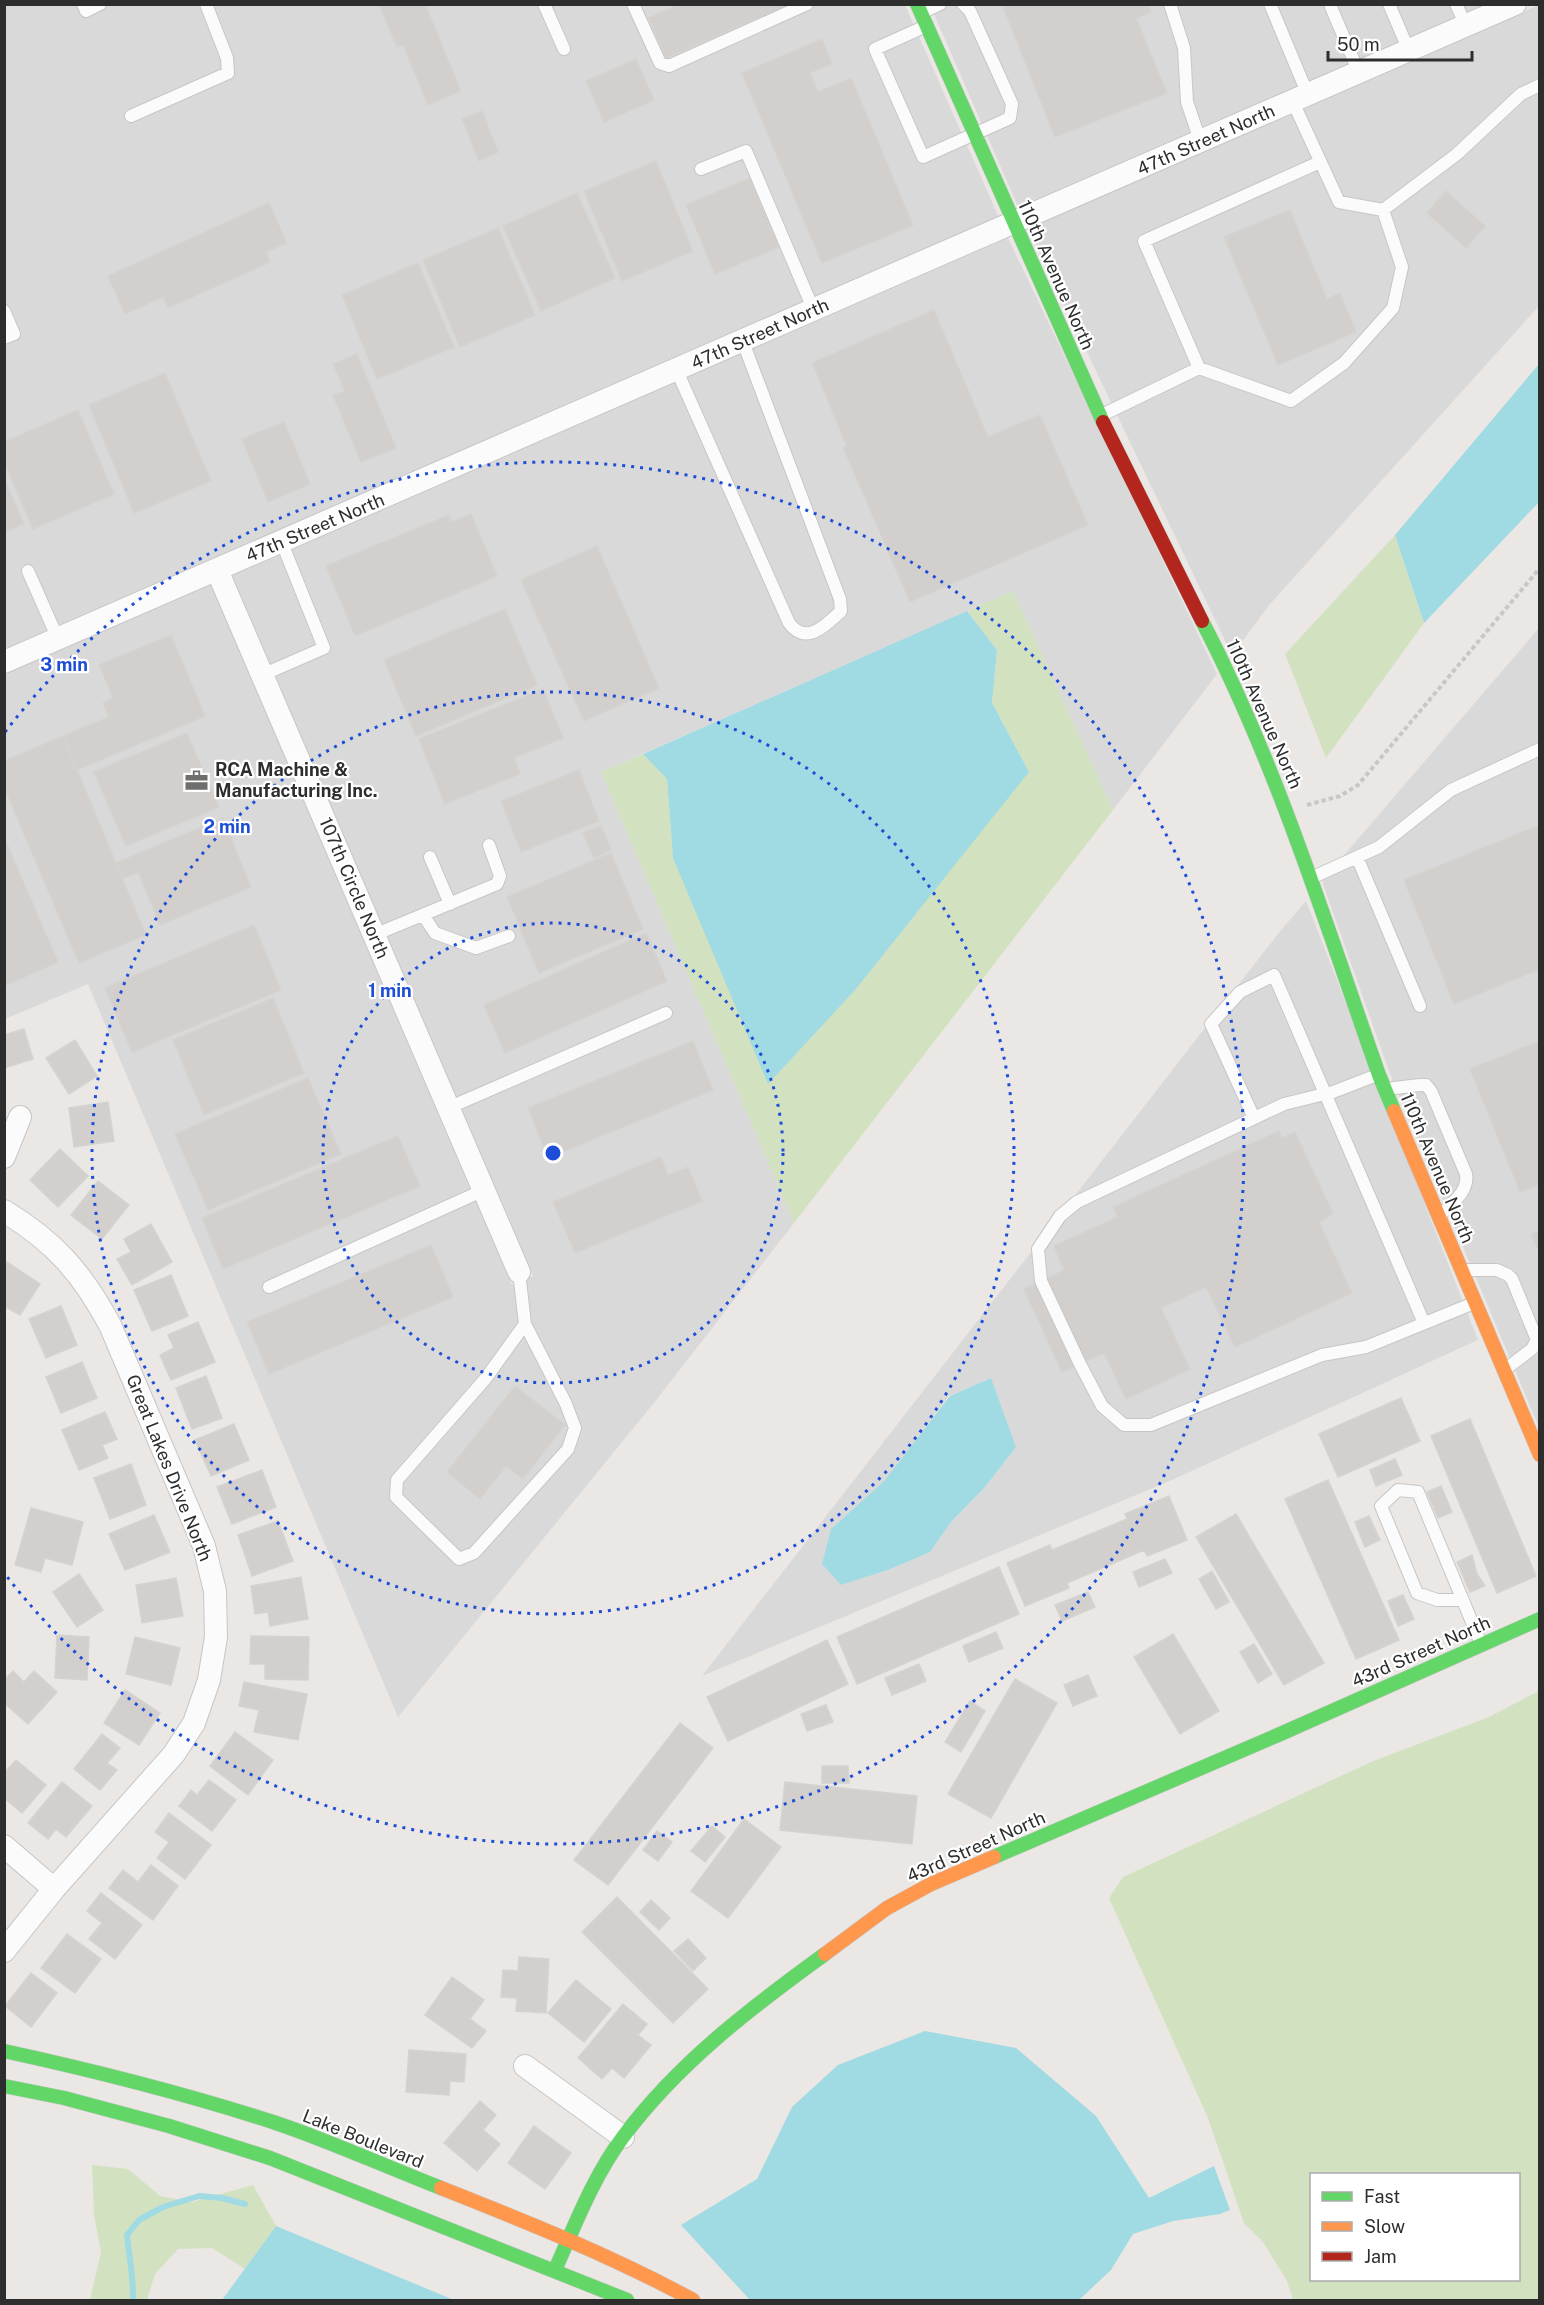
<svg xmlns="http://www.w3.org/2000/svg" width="1544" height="2305" font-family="'Public Sans',sans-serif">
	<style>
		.industrial { fill: #dad9da; fill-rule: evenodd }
		.green { fill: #d2e2c1; fill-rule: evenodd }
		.water { fill: #a0dae3 }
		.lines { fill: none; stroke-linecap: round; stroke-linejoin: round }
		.stream { stroke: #a0dae3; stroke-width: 6 }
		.building { fill: #d2cfcd; stroke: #d5d3d0; stroke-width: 1.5 }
		.lane-casing { stroke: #c7c6c7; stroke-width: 14 }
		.street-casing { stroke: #c7c6c7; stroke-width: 24 }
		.fast-casing { stroke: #c7c6c7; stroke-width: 15 }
		.slow-casing { stroke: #c7c6c7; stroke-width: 15 }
		.jam-casing { stroke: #c7c6c7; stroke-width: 15 }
		.path { stroke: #c7c7c7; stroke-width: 4; stroke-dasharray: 4.5 3; stroke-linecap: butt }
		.lane { stroke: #fcfbfb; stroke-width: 12 }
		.street { stroke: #fcfbfb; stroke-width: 22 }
		.fast { stroke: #63d668; stroke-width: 14 }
		.slow { stroke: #ff974d; stroke-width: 14 }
		.jam { stroke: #b3261e; stroke-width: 14 }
		.ring { fill: none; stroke: #1d4ed8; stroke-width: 3; stroke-dasharray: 3 6 }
		.labels { text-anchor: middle; stroke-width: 4.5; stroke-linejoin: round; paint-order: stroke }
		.street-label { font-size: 18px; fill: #2d2d2d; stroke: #fff }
		.poi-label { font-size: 18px; font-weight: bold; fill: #2d2d2d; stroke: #fff; text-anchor: start }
		.centre { fill: #1d4ed8; stroke: #fff; stroke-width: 3 }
		.ring-label { font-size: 18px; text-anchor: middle; font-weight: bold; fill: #1d4ed8; stroke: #fff; stroke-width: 4.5; stroke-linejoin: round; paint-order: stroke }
	</style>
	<rect width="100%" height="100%" fill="#eae7e4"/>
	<path class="industrial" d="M5,5H905L1000,220L5,651Z
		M930,5H1490L1020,211Z
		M1539,5V306L1270,604L1232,655L1028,229Z
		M1008,238L1217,674L1113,810L1013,591L601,772L794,1223L653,1404L398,1717L88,984L5,1019V672L211,584L512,1285L533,1276L231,575Z
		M1539,628V1427L1389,1071L1322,881Z
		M1306,901L1478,1340L1172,1480L702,1676L1281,930ZM991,1378L1016,1447L985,1487L951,1522L930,1552L888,1570L841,1585L831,1529L884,1481L949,1396Z"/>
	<path class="green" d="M1395,535L1424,623L1326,758L1285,654Z
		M1013,591L1113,810L794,1223L601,772L643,754L667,779L673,858L1029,772L992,703L997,650L967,611Z
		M1539,1691V2300H1293L1287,2281L1263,2242L1244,2223L1208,2118L1109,1898L1123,1877L1371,1762L1489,1717ZM1312,2174H1518V2280H1312Z
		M92,2165L128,2169L160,2196L192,2202L253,2185L276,2226L245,2269L212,2248L178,2249L155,2274L147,2300H90L101,2252L94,2215Z"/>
	<path class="water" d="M1539,364V502L1424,623L1395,535Z
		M967,611L997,650L992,703L1029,772L855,990L768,1084L673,858L667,779L643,754Z
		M991,1378L1016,1447L985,1487L951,1522L930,1552L888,1570L841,1585L822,1564L831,1529L884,1481L950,1396Z
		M925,2031L1016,2048L1096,2116L1149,2198L1214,2166L1230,2210L1220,2214L1173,2221L1133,2234L1111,2270L1079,2300H750L681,2225L757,2179L792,2107L838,2065Z
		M276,2226L454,2300H222Z"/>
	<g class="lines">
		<path class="stream" d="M133,2300C134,2279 129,2257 127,2235L139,2220L163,2207L199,2196L222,2198L245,2204"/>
	</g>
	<path class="building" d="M379,4H425L461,91L428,105L403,45L397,47Z
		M680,4H790L666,58L649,18Z
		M1002,4H1148L1151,12L1136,18L1167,93L1055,137Z
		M822,39L832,64L810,73L818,92L851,78L913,225L822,263L742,73Z
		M636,59L654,100L604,122L586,81Z
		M482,111L498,152L479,161L462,119Z
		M656,161L693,251L622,281L584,191Z
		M750,178L779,247L715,274L686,205Z
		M1446,191L1485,226L1466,248L1427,213Z
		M577,193L615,278L541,311L503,226Z
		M269,203L287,243L266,252L270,262L168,308L163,297L125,314L108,276Z
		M1290,210L1327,299L1340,293L1356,332L1278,365L1224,237Z
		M498,228L535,315L460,347L423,260Z
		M418,263L454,347L377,379L342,295Z
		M934,310L988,437L1040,415L1088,525L910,602L843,447L847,446L812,363Z
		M357,354L396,448L361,462L333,395L345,391L333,364Z
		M165,373L211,481L134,513L89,405Z
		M78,410L114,494L33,529L4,462V442Z
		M284,422L310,484L268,502L242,439Z
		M4,479L24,524L4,532Z
		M471,514L497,576L355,636L326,566L449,515L452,522Z
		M597,546L659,688L584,721L521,580Z
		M505,609L537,685L416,736L384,660Z
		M171,635L205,716L77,770L63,736L109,717L103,703L113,698L99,665Z
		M543,689L563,738L514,758L520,774L445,804L419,739Z
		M187,733L219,807L126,846L94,772Z
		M63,736L146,935L79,963L4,787V761Z
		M579,770L599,821L521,852L501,801Z
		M223,818L251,887L160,925L138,872L123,879L116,863Z
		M1540,825V969L1454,1004L1404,880Z
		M601,826L611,850L594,858L583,833Z
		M4,837L58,962L4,986Z
		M611,853L643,929L539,973L507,897Z
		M254,925L281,990L132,1052L105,988Z
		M646,933L667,981L505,1053L484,1005Z
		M273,998L304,1073L204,1115L173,1040Z
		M24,1029L33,1059L4,1068V1035Z
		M75,1040L97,1076L69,1094L46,1058Z
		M693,1041L713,1090L548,1158L528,1108Z
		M1540,1041V1184L1520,1192L1470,1069Z
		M308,1078L341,1154L208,1210L175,1134Z
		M108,1102L114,1141L74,1147L69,1108Z
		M1279,1131L1282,1138L1295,1132L1333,1214L1319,1222L1352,1293L1235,1347L1206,1287L1161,1308L1190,1369L1126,1399L1104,1353L1062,1372L1024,1289L1064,1270L1054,1246L1118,1217L1113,1207Z
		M398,1136L420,1186L223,1269L202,1218Z
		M60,1149L88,1176L58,1207L30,1180Z
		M661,1157L668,1175L688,1167L702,1201L575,1253L553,1202Z
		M98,1181L129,1205L102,1239L71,1215Z
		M151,1224L172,1262L132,1285L117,1259L131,1252L124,1239Z
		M1540,1231V1254L1531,1234Z
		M431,1245L453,1297L269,1374L247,1322Z
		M7,1262L40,1284L20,1315L4,1306V1266Z
		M171,1275L188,1316L152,1331L134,1290Z
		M61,1306L77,1345L46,1358L29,1319Z
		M198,1322L215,1362L171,1380L160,1355L174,1348L168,1335Z
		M82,1362L97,1398L61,1413L46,1377Z
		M206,1376L222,1418L192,1429L176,1388Z
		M515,1386L565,1425L523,1479L506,1466L480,1499L447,1472Z
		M1401,1398L1420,1441L1338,1477L1319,1434Z
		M105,1412L117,1439L102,1445L108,1458L79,1470L62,1430Z
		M1470,1419L1536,1576L1497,1593L1431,1436Z
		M234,1424L249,1460L211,1476L195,1440Z
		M1395,1459L1402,1475L1376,1486L1370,1470Z
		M131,1464L146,1505L110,1519L94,1478Z
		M262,1470L276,1507L232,1524L217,1487Z
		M1328,1480L1399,1640L1356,1659L1285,1499Z
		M1441,1486L1452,1512L1438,1518L1427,1492Z
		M1169,1496L1187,1540L1147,1556L1144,1550L1067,1583L1069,1588L1025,1606L1007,1563L1050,1545L1052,1550L1127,1519L1125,1514Z
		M31,1508L83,1522L72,1565L45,1558L41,1572L15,1565Z
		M1236,1514L1324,1663L1284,1685L1196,1537Z
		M154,1515L170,1552L125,1570L109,1534Z
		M1369,1516L1380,1540L1365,1547L1355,1522Z
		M278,1521L293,1561L252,1576L238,1535Z
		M1472,1555L1477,1574L1485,1586L1470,1592L1457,1562Z
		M1165,1559L1172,1573L1139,1587L1133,1572Z
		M999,1567L1019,1614L857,1684L837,1637Z
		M1212,1571L1229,1602L1216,1609L1199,1579Z
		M79,1574L103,1610L77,1627L53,1592Z
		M301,1577L308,1619L270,1626L268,1612L255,1614L251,1586Z
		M176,1578L183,1616L142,1623L136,1585Z
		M1088,1592L1095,1607L1062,1621L1055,1605Z
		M1403,1595L1414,1619L1398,1626L1388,1601Z
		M996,1632L1003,1648L969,1662L963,1646Z
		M1173,1634L1219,1711L1180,1734L1134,1657Z
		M57,1635L89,1637L87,1680L55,1678Z
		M251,1636L309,1637L308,1680L265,1679V1664H250Z
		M135,1637L180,1648L171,1685L126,1674Z
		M827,1640L848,1684L728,1741L707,1697Z
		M1254,1644L1272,1674L1258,1683L1240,1652Z
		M919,1664L926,1681L892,1695L885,1678Z
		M13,1671L24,1682L34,1671L57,1692L28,1724L4,1703V1680Z
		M1088,1675L1097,1696L1073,1706L1064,1685Z
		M1015,1679L1057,1703L991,1818L948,1794Z
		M244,1682L307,1694L298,1740L254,1732L259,1710L239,1706Z
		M125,1690L160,1713L139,1745L104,1723Z
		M970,1701L985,1711L961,1752L945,1742Z
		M826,1705L833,1722L807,1731L801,1714Z
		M680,1723L713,1748L608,1885L574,1860Z
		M235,1732L273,1760L248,1795L210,1766Z
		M102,1734L120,1748L107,1763L117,1770L100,1790L74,1769Z
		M16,1760L46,1785L22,1813L4,1798V1773Z
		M822,1766H848L849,1783H822Z
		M209,1780L236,1800L212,1831L179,1806L191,1790L197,1795Z
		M62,1782L92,1806L66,1837L56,1829L48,1839L28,1823Z
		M785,1782L917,1796L912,1844L780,1830Z
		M169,1813L211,1845L185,1879L157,1858L169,1842L155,1832Z
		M744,1819L781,1847L728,1918L691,1891Z
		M712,1826L725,1837L705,1862L691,1851Z
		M657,1831L672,1842L658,1861L643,1850Z
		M151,1865L178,1886L153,1920L109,1888L123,1870L138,1882Z
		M101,1893L142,1925L115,1959L89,1939L102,1923L87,1911Z
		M617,1897L708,1989L673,2023L582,1932Z
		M651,1900L670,1918L659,1930L640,1912Z
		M67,1934L101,1959L75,1993L41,1968Z
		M688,1939L706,1958L693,1971L674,1951Z
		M519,1957L549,1959L546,2013L516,2011L517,1998L501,1997L503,1970L518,1971Z
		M31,1973L57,1993L31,2027L5,2006Z
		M452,1977L484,2000L470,2019L486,2031L472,2048L425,2015Z
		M576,1980L611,2009L584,2042L548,2013Z
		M623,2004L647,2024L638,2035L651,2045L624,2078L612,2068L602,2079L578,2058Z
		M409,2050L466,2054L464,2082L450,2081L449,2095L406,2092Z
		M480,2101L496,2115L483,2130L500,2144L477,2171L444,2143Z
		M534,2126L571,2153L545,2189L508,2163Z"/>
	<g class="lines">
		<defs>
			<path id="lane" d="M83,4L86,11L100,4
				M544,4L564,49
				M633,4L660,63L669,66L807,4
				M1170,4L1184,48L1187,102L1201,143
				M1270,4L1308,95
				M1389,4L1409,51
				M1456,4L1466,26
				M1331,7L1359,73
				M922,13L940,4
				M926,26L875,49L923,157L1010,118L1012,104L970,11L963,4
				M1293,102L1339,202L1383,210L1457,154L1521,94L1540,85
				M131,116L228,73L227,58L206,4
				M701,169L746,151L814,311
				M4,311L14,334L4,338
				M1199,368L1291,401L1344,363L1393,308L1402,267L1383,210
				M677,371L789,623C806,646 825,626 841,611L840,599L743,342
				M1102,415L1199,368L1144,241L1320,162
				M28,571L58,639
				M262,675L324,648L282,543
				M430,857L450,904
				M1357,857L1420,1006
				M1311,878L1379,847L1451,790L1540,749
				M423,915L435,933L476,948L509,936
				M374,935L497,884L500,876L489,845
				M1377,1075L1333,1092L1284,1104L1077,1202L1060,1216L1038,1249L1041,1281L1080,1364L1102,1406L1124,1425H1151L1322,1355L1366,1347L1474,1303
				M1386,1089L1420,1085H1426L1431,1091L1466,1174C1469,1192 1452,1203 1440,1215
				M448,1108L666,1013
				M1254,1118L1211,1024L1240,992L1274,975L1424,1323
				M1463,1270H1497L1508,1275L1512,1279L1537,1340L1532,1349L1507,1368
				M519,1272L525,1324L486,1378L397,1480L396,1497L459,1559L474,1553L568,1449L575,1428L566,1404L525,1324
				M269,1287L484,1190
				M1463,1600H1437L1417,1593L1381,1506L1398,1490L1418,1492L1481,1644"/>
			<path id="street" d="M217,570L519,1272
				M4,662L1515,4
				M4,1157L20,1117
				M4,1211C55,1242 82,1273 110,1325L204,1546L215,1591L216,1637L209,1680L194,1723L174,1754L54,1889L4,1951
				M4,1846L54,1889
				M525,2066L623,2137"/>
			<path id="fast" d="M917,4L1103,422
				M1202,621C1277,765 1325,922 1379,1075L1394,1111
				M994,1857L1278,1735L1540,1619
				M4,2051C96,2071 187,2094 276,2123C332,2142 387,2167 441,2188
				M4,2086L64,2098L169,2126L270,2158L627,2300
				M555,2270C575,2225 593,2177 623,2137C678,2063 752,2007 825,1954"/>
			<path id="slow" d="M1394,1111L1540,1455
				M825,1954L887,1908L931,1884L994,1857
				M441,2188C527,2222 612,2256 693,2300"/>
			<path id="jam" d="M1103,422L1202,621"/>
		</defs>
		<use href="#lane" class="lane-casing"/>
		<use href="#street" class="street-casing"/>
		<use href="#fast" class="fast-casing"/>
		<use href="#slow" class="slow-casing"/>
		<use href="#jam" class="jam-casing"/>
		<path class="path" d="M1307,805L1340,796L1358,785L1540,568"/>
		<use href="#lane" class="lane"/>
		<use href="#street" class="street"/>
		<use href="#fast" class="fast"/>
		<use href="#slow" class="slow"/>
		<use href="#jam" class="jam"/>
	</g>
	<g class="ring">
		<circle cx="553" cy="1153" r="230"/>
		<circle cx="553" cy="1153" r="461"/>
		<path d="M5 732A691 691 0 1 1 5 1574"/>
	</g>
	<defs>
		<symbol id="office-bare" viewBox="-9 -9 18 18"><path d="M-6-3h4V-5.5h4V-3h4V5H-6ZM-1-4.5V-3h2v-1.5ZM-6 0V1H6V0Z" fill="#6f6e6d" stroke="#fff" stroke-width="2.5" paint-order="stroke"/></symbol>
	</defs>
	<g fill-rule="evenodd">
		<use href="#office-bare" x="180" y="764" width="33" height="33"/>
	</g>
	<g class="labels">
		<g class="street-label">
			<text transform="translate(1206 140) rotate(-24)" y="6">47th Street North</text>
			<text transform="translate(1056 275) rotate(66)" y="6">110th Avenue North</text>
			<text transform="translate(760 334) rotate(-24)" y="6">47th Street North</text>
			<text transform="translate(315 528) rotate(-23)" y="6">47th Street North</text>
			<text transform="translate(1264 714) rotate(66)" y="6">110th Avenue North</text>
			<text transform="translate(354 888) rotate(67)" y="6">107th Circle North</text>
			<text transform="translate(1437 1168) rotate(67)" y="6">110th Avenue North</text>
			<text transform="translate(169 1468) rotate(68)" y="6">Great Lakes Drive North</text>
			<text transform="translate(1421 1652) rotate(-24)" y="6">43rd Street North</text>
			<text transform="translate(976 1847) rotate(-24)" y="6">43rd Street North</text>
			<text transform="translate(363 2139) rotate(22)" y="6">Lake Boulevard</text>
		</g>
		<g class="poi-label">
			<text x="215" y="776">RCA Machine &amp;<tspan x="215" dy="21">Manufacturing Inc.</tspan></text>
		</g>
	</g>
	<circle cx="553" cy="1153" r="9" class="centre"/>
	<g class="ring-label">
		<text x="64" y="671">3 min</text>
		<text x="227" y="833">2 min</text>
		<text x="390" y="997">1 min</text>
	</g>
	<rect width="1544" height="2305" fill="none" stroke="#2d2d2d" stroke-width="12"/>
	<rect x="1310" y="2173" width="210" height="108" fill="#ffffff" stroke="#ababab" stroke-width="1.5"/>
	<rect x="1322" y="2192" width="30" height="9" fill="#63d668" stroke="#ababab" stroke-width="1.5"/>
	<text x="1364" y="2203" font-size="18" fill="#2d2d2d">Fast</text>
	<rect x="1322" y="2222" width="30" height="9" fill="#ff974d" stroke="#ababab" stroke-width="1.5"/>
	<text x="1364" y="2233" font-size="18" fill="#2d2d2d">Slow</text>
	<rect x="1322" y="2252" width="30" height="9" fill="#b3261e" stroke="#ababab" stroke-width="1.5"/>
	<text x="1364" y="2263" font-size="18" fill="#2d2d2d">Jam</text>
	<path d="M1328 51v9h144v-9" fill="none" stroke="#2d2d2d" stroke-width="3"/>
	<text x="1337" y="51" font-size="18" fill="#2d2d2d" stroke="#ffffff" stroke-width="4.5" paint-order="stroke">50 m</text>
</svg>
